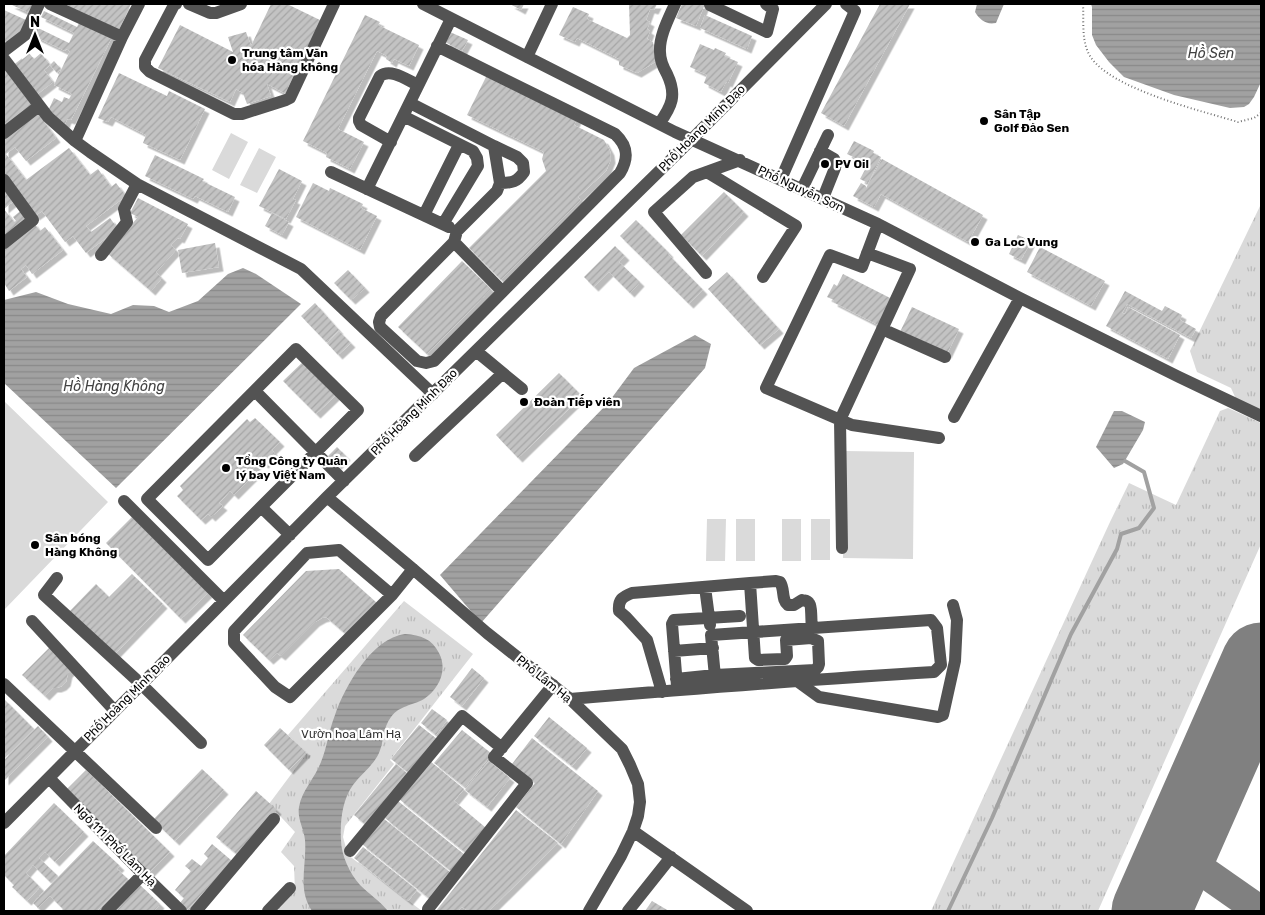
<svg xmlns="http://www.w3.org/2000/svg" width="1265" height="915" font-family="Rubik,sans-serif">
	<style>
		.grass { fill: url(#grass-tufts) }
		.garden { fill: #dadada }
		.water { fill: url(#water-rules) }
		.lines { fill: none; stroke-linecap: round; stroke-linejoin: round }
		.stream { stroke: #a1a1a1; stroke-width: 4 }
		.taxiway { stroke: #808080; stroke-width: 31 }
		.runway { stroke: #808080; stroke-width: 79 }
		.building { fill: url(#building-hatch); filter: url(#shadow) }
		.path { stroke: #757575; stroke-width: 2; stroke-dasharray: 1 2.5; stroke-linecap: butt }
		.minor { stroke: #535353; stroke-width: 12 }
		.poi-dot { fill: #000; stroke: #fff; stroke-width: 2 }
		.labels { text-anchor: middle; stroke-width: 4.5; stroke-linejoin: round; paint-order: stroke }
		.poi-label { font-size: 12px; font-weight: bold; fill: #000; stroke: #fff; text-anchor: start }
		.street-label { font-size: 12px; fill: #000; stroke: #fff }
		.park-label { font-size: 12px; fill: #313131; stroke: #fff }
		.water-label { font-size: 14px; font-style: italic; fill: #424242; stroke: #fff }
	</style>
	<defs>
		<pattern id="grass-tufts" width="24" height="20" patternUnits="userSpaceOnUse" patternTransform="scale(1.25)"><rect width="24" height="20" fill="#dadada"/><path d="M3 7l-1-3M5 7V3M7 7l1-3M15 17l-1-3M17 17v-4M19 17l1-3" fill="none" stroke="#b9b9b9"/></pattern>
		<pattern id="water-rules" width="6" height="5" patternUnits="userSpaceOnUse" patternTransform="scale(1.25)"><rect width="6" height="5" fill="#a1a1a1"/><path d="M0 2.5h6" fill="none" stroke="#898989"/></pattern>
		<pattern id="building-hatch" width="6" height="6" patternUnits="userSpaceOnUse" patternTransform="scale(1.25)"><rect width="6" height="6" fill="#c3c3c3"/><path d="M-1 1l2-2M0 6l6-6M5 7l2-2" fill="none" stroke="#a6a6a6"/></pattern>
		<filter id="shadow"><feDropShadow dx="4.5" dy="4.5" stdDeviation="0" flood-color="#0004"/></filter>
	</defs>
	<rect width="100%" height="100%" fill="#fff"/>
	<path class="grass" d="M1261,204V411L1236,399L1231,388L1197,372L1190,351Z
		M1228,408L1261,423V544L1098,911H931L1110,522L1129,483L1176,505L1220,411Z
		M404,601L473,654L390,760L394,764L345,826L343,837L348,855L422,911H275L295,891L294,866L281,852L295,832L269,804L307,753L288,735Z"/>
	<path class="garden" d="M231,133L248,142L229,179L212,170Z
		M259,148L276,157L257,193L240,185Z
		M4,401L108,502L4,610Z
		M844,451L914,452L913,559L843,558Z
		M707,519H726L725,561H706Z
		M736,519H755V561H736Z
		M782,519H801V561H782Z
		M811,519H830V560H811Z"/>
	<path class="water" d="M977,4H1004L996,23C986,25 980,20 975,12Z
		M1091,4H1261V82L1254,97L1249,104L1244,107L1230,108L1174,95L1124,77L1109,62L1096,45L1092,35V7Z
		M243,268L256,274L301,304L116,488L4,383V300L36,292L68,304L111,314L133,305L154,306L169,312L198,301L228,274Z
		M695,335L711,344L705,368L481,623L440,575L608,403L634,368Z
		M1114,411H1122L1145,422L1143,430L1123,464L1114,468L1096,447Z
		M405,634C421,635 432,639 439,653C448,670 439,689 424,699C412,706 400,705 391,717C383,727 384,741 379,753C373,766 361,774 353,785C342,800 340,822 341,840C341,855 350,874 360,885C369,894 380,901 388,911H312C297,889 307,866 305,840C304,829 297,819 299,807C302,790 315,778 321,762C327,747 329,730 335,715C345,686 372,638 405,634Z"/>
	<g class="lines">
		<path class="stream" d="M948,911L992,818L1071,634L1117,549L1121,534L1139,528L1154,508L1144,472L1125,461"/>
		<path class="taxiway" d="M1177,853L1260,911"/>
		<path class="runway" d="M1151,911L1261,662"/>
	</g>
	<path class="building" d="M10,4H34L29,13Z
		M53,4H131L117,34Z
		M271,4H287L322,21L288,87L291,88L288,95L267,84L271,96L247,104L243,93L236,89L230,102L158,68L180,25L233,52L228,37L246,32L251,46Z
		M510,4H524L521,10Z
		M629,4H657L654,10L650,9L646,20L650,22L647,29L650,31L647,39L653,42L655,62L637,73L619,65V59L577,38L575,42L559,35L573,7L589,14L587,19L627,38L630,35Z
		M682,4H705L696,26L676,18Z
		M880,4H910L844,126L821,113Z
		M4,10L26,20L19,35L7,44L4,40Z
		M44,11L77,27L81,19L113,35L71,120L67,119L65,124L48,116L51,111L49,109L54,98L62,102L64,97L69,99L72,94L54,85L70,51L66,49L65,51L32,35L36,27L69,43L74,33L41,17Z
		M365,15L380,22L378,25L419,45L409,66L394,59L392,63L386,59L387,56L377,51L338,129L364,142L350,169L326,157L327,153L303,141Z
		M705,15L752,36L747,49L700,28Z
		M450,32L468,40L462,51L445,42Z
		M700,44L714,50L715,48L726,53L724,56L738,62L728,83L726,82L721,92L704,83L707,75L690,67Z
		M29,53L34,59L41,53L50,65L44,70L53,82L35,96L12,66Z
		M54,61L61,69L57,73L50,65Z
		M4,65L35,107L4,127Z
		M119,73L167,96L169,91L205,109L180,160L143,143L146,135L111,117L108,122L98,118Z
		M487,75L577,119L574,125L604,140L610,151L611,159L606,171L578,197L581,200L501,280L469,248L546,171L542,159L544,152L467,115Z
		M36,111L56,138L26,161L15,147L6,154L26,180L69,148L90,175L98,169L111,187L116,183L126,196L86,226L91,232L110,218L118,229L86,253L73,236L65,242L42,211L35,216L4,174V135Z
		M854,141L874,151L873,153L881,157L868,183L860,179L868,164L847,154Z
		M155,155L204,179L202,181L235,197L228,212L195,196L193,199L145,176Z
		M882,159L983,215L968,242L881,194L874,207L853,196L861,183L866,186V188Z
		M279,169L302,181L293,199L296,200L286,219L259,206Z
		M313,183L329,191L330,188L363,204L361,208L377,216L360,250L296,217Z
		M8,190L15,200L4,209L14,222L16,221L13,217L23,209L32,220L4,241V230L5,229L4,228V193Z
		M724,192L744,212L702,256L681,235Z
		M138,198L188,224L180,239L178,238L171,245L176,250L156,272L162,278L151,291L107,253L138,217L130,213Z
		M272,213L289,222L282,235L265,226Z
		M636,220L669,253L668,254L703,290L689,304L620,236Z
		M33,222L40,231L45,227L63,250L32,274L26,265L21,269L27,277L9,291L4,283V245Z
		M1018,235L1031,241L1021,260L1009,254Z
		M215,243L219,267L182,273L178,250Z
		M615,246L625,256L619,262L640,282L630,293L609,272L594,287L584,277Z
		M1040,247L1105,281L1091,306L1027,272Z
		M462,261L491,289L427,354L398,327Z
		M348,270L365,288L351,300L334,283Z
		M727,272L779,329L760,345L708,289Z
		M843,274L894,300L880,326L833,302L834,300L827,297L834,284L837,286Z
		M1125,291L1162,311L1165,306L1182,315L1180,320L1196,329L1191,338L1127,304L1122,313L1125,314L1128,307L1180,335L1168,359L1106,326Z
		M315,303L339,330L326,342L301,316Z
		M912,307L959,329L947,354L900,332Z
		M339,331L351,343L338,355L327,343Z
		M306,359L339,392L316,414L283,381Z
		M559,373L582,396L518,458L496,435Z
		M255,418L280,442L272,450L275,453L264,464L261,461L249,472L253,476L234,495L230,491L219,503L223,506L211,517L208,514L201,520L177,496L183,490L180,486L247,419L250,422Z
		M337,447L346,456L337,465L328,456Z
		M132,517L208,593L181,619L106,543Z
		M339,569L378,604L348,636L326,617L322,618L315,622L281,656L277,653L269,660L243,635L306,571Z
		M132,574L163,604L113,656L68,613L96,584L109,597Z
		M51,646L74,668L68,673L66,682L62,686L57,688H53L45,696L22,675Z
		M472,668L484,678L462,706L450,697Z
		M4,699L34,729L4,759Z
		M432,709L447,720L436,735L421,723Z
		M549,717L587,748L572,766L534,736Z
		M419,725L437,739L409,773L391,759Z
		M38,726L48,737L4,781V760Z
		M280,728L306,752L289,770L264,745Z
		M462,730L492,754L465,787L434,763Z
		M532,738L598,791L561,844L516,807L535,783L512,764Z
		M430,761L464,789L454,801L486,828L466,853L399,799Z
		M489,761L510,778L487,807L465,790Z
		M396,764L408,774L366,825L354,815Z
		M202,769L224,790L175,841L153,820Z
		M86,770L170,852L148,874L65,791Z
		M256,791L277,810L238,855L216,837Z
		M398,801L465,855L451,871L385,818Z
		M54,803L84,832L55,862L45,852L39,858L58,876L51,883L33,865L26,873L40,887L27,901L12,887L14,885L4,875V856Z
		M516,810L558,843L489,911H468L462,907L458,911H436Z
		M383,818L451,873L430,899L362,844Z
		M93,841L120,866L117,869L128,879L97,911H61L63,909L50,896L38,908L33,903Z
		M212,844L232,861L187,910L180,903L184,898L175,890L191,871L185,866L192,859L201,866L208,858L204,854Z
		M363,847L417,890L408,901L354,858Z
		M140,885L160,904L154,911H116Z
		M652,901L669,911H645Z"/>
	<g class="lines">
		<path class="path" d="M1083,4C1084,21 1081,41 1090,56C1110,89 1202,111 1238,122L1254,118L1261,113"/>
		<path class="minor" d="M50,4L122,37
			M176,4L174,5L145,60V67L150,72L234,114H242L286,100L290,98L334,4
			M189,4L210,13H216L241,4
			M423,4L675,132L878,224L1020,298L1179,377L1261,416
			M711,4L710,5L767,32L773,9L766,4
			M4,51L25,35L39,4
			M527,57L552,4
			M4,59L48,117L75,141L90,152L137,184L301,269L433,394
			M410,103L494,146L500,183L497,191L457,231L454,242L381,316L379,322L380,327L417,361L426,363L434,361L620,173C629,158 628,146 615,134L437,46
			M403,116L473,151L477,158L478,166L443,224
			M659,124C672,106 677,95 667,74C663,67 660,60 660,52C659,36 669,18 675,4
			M4,133L39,106
			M75,141L122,37L139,4
			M391,142L361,125L359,121V118L380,76C391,68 407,80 418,85
			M494,146L517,157L523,163L524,172C517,182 512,183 500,183
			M820,151L834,159L836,163L835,168L823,198
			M331,172L449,227
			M707,172L796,226L763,277
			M781,179L855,11L846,4
			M4,180L33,220L4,243
			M367,189L451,19
			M802,189L828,135
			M424,215L459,145
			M878,224L862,267L830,255L766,388L852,425L939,438
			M454,242L502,291
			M101,255L127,222L124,209L137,184
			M706,273L654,212L693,177L740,160
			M882,329L945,357
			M296,349L358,410L208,560L147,499Z
			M476,351L522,389
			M255,391L344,481
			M954,417L1020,298
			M415,456L503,373
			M327,497L413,569L487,633L570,699L622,749L630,765L638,784L640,802L638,816L633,831L621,856L589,911
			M124,501L224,601
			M261,507L290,535
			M842,548L840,420L910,269L867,253
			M57,578L44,595L141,684L201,743
			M750,583L776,581L780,582C785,589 781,600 788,605H794L802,600C804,601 807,600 809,603C812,606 811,623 812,628
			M705,587L710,625
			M392,595L339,550L307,553L234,631V643L275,687L290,697L392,595L413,569
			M32,621L115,711
			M674,651L713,648
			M797,681L819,697L938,717L943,715L955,661L957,620L953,605
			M4,684L156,828
			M677,686L672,624L674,620L740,616
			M662,692L647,640L626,617L619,611C618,600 622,597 632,593L750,583L755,658L758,660L785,659L787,656L786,640L811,638L818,641L819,664L818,667L815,670L715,675L676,679
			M570,699C691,689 812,679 934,672L941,665L937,628L931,620L711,635L716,687
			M49,778L143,874L181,911
			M4,823L327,497L692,139L826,4
			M633,831L747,911
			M350,851L462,716L502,748
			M428,909L527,783L494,757L553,685
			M107,911L143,874
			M196,911L274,819
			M268,911L290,888
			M628,911L671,857"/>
	</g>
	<g class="poi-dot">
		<circle cx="232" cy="60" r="5"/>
		<circle cx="984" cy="121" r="5"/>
		<circle cx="825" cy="164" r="5"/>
		<circle cx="975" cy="242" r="5"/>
		<circle cx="524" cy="402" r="5"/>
		<circle cx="226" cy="468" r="5"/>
		<circle cx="35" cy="545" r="5"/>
	</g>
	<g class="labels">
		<g class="poi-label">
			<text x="242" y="57">Trung tâm Văn<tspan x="242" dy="14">hóa Hàng không</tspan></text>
			<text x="994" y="118">Sân Tập<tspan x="994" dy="14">Golf Đảo Sen</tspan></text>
			<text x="835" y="168">PV Oil</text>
			<text x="985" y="246">Ga Loc Vung</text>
			<text x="534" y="406">Đoàn Tiếp viên</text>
			<text x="236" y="465">Tổng Công ty Quản<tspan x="236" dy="14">lý bay Việt Nam</tspan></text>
			<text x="45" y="542">Sân bóng<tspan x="45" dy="14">Hàng Không</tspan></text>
		</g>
		<g class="street-label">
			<text transform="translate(702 128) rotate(-45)" y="4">Phố Hoàng Minh Đạo</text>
			<text transform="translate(801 189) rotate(25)" y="4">Phố Nguyễn Sơn</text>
			<text transform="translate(414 412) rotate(-45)" y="4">Phố Hoàng Minh Đạo</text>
			<text transform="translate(544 679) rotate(39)" y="4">Phố Lâm Hạ</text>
			<text transform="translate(127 698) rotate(-45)" y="4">Phố Hoàng Minh Đạo</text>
			<text transform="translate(115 845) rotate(45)" y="4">Ngõ 111 Phố Lâm Hạ</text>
		</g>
		<g class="park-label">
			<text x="351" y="738">Vườn hoa Lâm Hạ</text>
		</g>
		<g class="water-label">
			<text x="1211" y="58">Hồ Sen</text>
			<text x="114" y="391">Hồ Hàng Không</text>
		</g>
	</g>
	<rect width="1265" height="915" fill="none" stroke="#000000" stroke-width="10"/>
	<g transform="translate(35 35)" stroke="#ffffff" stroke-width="4" paint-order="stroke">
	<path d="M0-4L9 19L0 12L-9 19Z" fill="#000000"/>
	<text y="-8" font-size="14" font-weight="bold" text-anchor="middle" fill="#000000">N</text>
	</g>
</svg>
